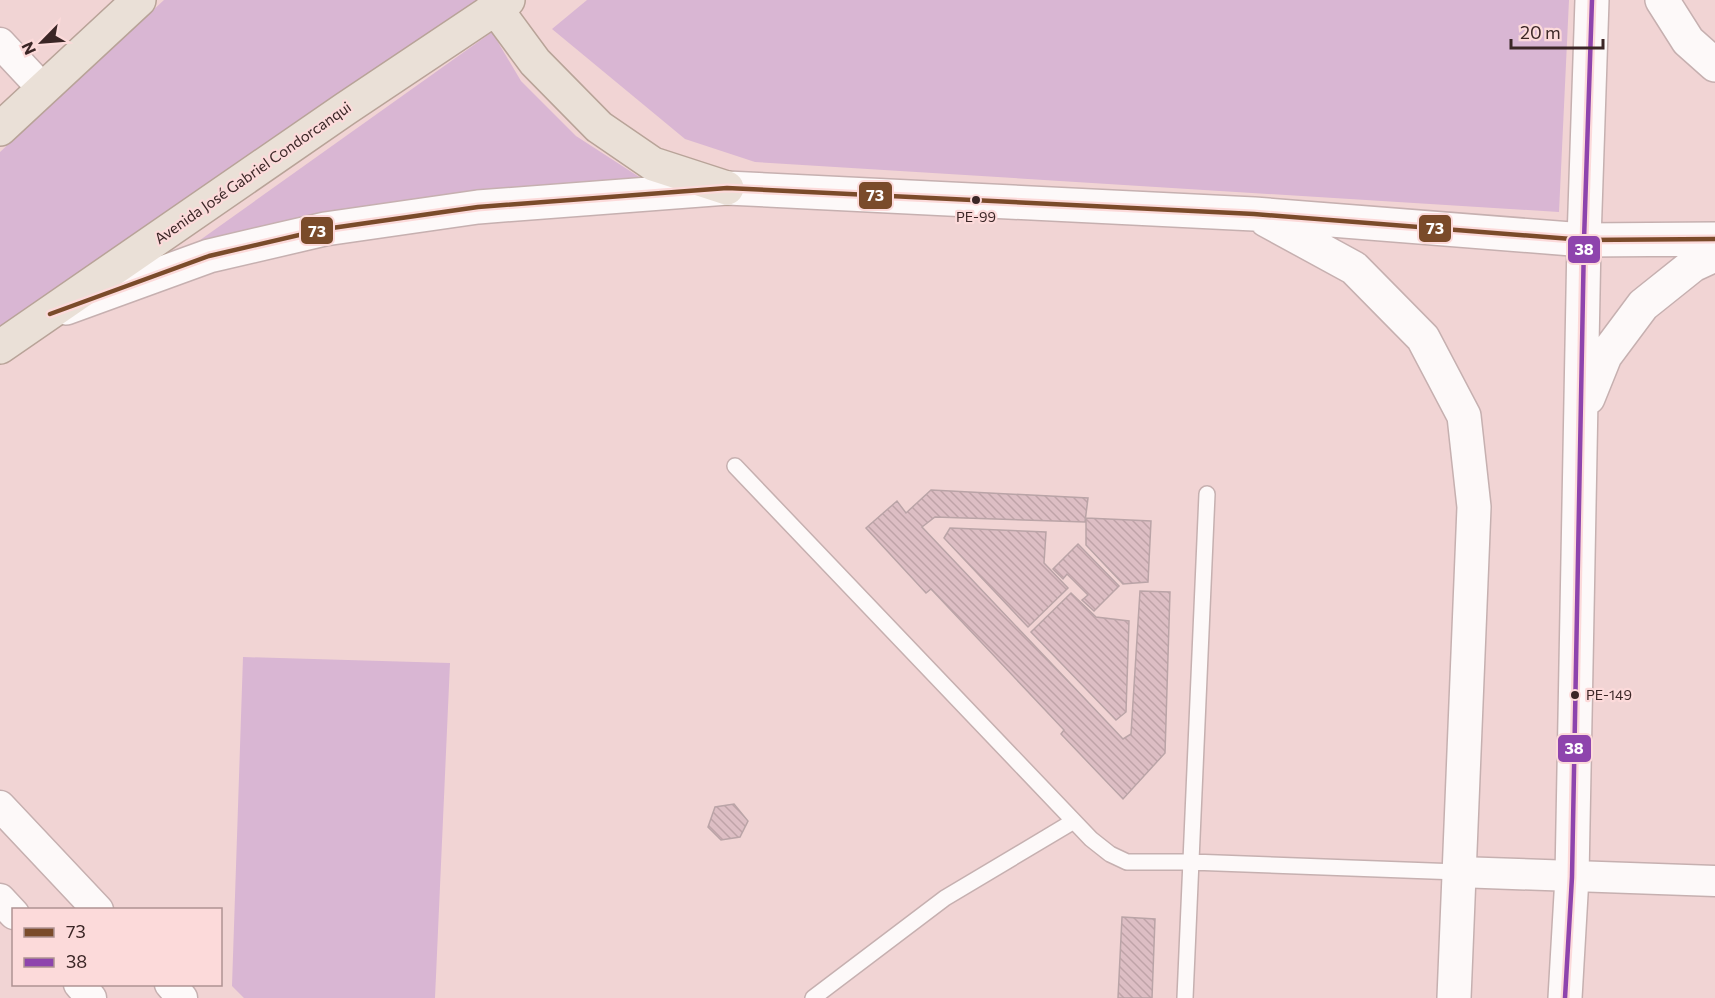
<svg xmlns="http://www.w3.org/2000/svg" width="1715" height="998" font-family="Commissioner,sans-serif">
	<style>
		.green { fill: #d9b6d3 }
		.building { fill: url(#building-back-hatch); stroke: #baa4a7; stroke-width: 1.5 }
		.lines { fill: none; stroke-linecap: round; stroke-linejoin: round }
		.service-casing { stroke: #c6b0b0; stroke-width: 18 }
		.minor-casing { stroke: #c6b0b0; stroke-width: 33 }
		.tertiary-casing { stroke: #c6b0b0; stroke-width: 36 }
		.trunk-casing { stroke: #b8a398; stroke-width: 36 }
		.service { stroke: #fdf9f9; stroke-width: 15 }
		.minor { stroke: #fdf9f9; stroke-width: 30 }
		.tertiary { stroke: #fdf9f9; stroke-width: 33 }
		.trunk { stroke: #eae0d7; stroke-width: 33 }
		.bus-1-casing { stroke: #fcdada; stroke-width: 9 }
		.bus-2-casing { stroke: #fcdada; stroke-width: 9 }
		.bus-1 { stroke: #7a4b2a; stroke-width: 4.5 }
		.bus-2 { stroke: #8e44ad; stroke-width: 4.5 }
		.bus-dot { fill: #3b2626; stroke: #fcdada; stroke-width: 2 }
		.labels { text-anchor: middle; stroke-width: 4.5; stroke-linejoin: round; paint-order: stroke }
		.bus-label { font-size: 14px; fill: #3b2626; stroke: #fcdada }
		.street-label { font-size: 15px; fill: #3b2626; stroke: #fcdada }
		.line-badge { stroke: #fcdada; stroke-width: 2 }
		.badge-label { font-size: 16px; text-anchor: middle; font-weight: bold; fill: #fff }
	</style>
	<defs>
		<pattern id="building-back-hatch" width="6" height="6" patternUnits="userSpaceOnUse" patternTransform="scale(1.5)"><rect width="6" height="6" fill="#ddbec4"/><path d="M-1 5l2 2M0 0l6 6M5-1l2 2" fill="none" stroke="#bfa3a8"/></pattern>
	</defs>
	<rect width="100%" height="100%" fill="#f1d4d4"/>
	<path class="green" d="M164,0H477L0,333V152Z
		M587,0H1569L1559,212L755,162L685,139L552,29Z
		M492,32L521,81L576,136L647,182L179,255Z
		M243,657L450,663L435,998H244L232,986Z"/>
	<path class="building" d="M931,490L1088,498L1085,522L935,517L922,527L1123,739L1131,734L1140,591L1170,592L1165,753L1123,799L1061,734L1064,730L931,589L926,593L866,528L897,501L906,513Z
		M1086,518L1151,521L1148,582L1123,584L1086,545Z
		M950,528L1046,532L1044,563L1068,588L1028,627L944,538Z
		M1078,544L1119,586L1094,611L1082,600L1088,595L1067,574L1063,579L1053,569Z
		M1071,593L1096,617L1129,621L1126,712L1116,720L1031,632Z
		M734,804L748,821L740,837L721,840L708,827L715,807Z
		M1122,917L1155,919L1152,998H1118Z"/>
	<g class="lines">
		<defs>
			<path id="service" d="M735,466L1091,839L1110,854L1127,862H1191L1458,872
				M813,998L945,898L1074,821
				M1185,998L1207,494"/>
			<path id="minor" d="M0,43L43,89
				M0,806L98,910
				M1458,872L1715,881
				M0,899L14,914
				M79,984L91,998
				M170,984L182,998"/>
			<path id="tertiary" d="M1662,0L1688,41L1715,65
				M1266,220L1354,268L1423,338L1464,416L1474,507L1454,998
				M66,308L209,256L325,229L478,207L727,188L1254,214L1584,240L1715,239
				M1588,398L1605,356L1643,305L1693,265L1715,255
				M1565,998L1572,877L1584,240L1592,0"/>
			<path id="trunk" d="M494,0L496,9L535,62L599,127L653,164L727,188
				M0,129L139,0
				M0,347L345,109L508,0"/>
		</defs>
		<use href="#service" class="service-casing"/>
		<use href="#minor" class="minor-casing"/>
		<use href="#tertiary" class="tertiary-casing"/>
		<use href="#trunk" class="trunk-casing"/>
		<use href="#service" class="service"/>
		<use href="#minor" class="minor"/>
		<use href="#tertiary" class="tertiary"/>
		<use href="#trunk" class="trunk"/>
		<defs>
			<path id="bus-1" d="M50,314L209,256L325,229L478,207L727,188L1254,214L1584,240L1715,239"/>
			<path id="bus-2" d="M1565,998L1572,877L1584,240L1592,0"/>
		</defs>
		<use href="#bus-1" class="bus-1-casing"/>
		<use href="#bus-2" class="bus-2-casing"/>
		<use href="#bus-1" class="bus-1"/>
		<use href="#bus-2" class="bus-2"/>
	</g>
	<g class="bus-dot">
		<circle cx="976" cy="200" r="5"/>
		<circle cx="1575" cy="695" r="5"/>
	</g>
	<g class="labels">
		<g class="bus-label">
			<text x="976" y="222">PE-99</text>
			<text x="1586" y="700" text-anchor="start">PE-149</text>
		</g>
		<g class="street-label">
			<text transform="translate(253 173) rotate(-35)" y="5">Avenida José Gabriel Condorcanqui</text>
		</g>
	</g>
	<g class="line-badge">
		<rect x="858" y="181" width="35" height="29" rx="6" fill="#7a4b2a"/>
		<rect x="1418" y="214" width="34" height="29" rx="6" fill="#7a4b2a"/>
		<rect x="300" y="216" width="34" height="29" rx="6" fill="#7a4b2a"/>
		<rect x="1567" y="235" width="34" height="29" rx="6" fill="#8e44ad"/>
		<rect x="1557" y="734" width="35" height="29" rx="6" fill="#8e44ad"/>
	</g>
	<g class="badge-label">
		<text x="875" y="201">73</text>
		<text x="1435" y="234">73</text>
		<text x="317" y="237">73</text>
		<text x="1584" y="255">38</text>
		<text x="1574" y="754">38</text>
	</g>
	<rect x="12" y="908" width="210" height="78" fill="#fcdada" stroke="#af9292" stroke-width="1.5"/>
	<rect x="24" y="928" width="30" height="9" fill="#7a4b2a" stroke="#af9292" stroke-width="1.5"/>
	<text x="66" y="938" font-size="18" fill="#3b2626">73</text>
	<rect x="24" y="958" width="30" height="9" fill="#8e44ad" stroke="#af9292" stroke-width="1.5"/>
	<text x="66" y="968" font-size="18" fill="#3b2626">38</text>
	<g transform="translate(42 42) rotate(245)" stroke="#fcdada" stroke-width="4.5" paint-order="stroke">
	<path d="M0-4.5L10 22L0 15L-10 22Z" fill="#3b2626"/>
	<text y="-9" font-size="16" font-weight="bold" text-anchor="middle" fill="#3b2626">N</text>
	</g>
	<path d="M1511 39v9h92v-9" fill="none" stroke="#3b2626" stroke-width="3"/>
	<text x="1520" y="39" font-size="18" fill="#3b2626" stroke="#fcdada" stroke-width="4.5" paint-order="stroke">20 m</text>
</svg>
